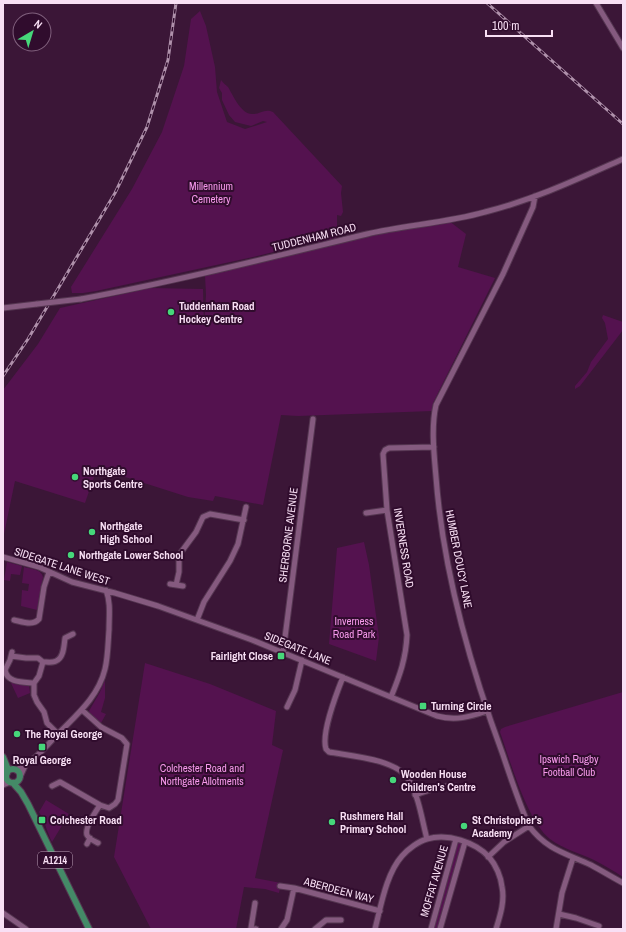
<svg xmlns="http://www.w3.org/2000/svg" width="626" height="932" font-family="'Archivo Narrow',sans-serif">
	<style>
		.green { fill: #54124f }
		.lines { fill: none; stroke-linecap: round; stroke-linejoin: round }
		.minor-casing { stroke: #553651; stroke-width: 7 }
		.major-casing { stroke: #553651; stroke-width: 8 }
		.minor { stroke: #855a7f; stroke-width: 5 }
		.major { stroke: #448a67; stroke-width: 6 }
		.rail-casing { stroke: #af91ab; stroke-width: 3 }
		.rail { stroke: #300c2d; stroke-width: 1.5; stroke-dasharray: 4.5; stroke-linecap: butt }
		.minor-bridge-casing { stroke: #553651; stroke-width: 7; stroke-linecap: butt }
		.minor-bridge { stroke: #855a7f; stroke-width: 5 }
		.poi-dot { fill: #46d77a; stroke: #300c2d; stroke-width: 1.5 }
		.labels { text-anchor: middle; stroke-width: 4; stroke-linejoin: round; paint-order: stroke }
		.shield { fill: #300c2d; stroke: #bca0b8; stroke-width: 1 }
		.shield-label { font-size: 10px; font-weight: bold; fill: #f8dff4 }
		.park-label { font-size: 11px; fill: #f699eb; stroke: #300c2d }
		.street-label { font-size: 11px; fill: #f8dff4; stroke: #300c2d }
		.poi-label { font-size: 11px; font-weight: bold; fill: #f8dff4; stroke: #300c2d; text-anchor: start }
	</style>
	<rect width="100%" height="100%" fill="#3b1637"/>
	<path class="green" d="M200,11L206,26L215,67L217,92L227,122L245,129L267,122L263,121L251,126L235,122L229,115L222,100V93L219,88L221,80C223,83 226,85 228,87C233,95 241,115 253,114C260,114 265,108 273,112L342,186L341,193L343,212L341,216L337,215V239L310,243L253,257L96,291L83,293H72L71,287L132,189L162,132L184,66L191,19Z
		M449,221L466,234L458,267L495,278L433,403L432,411L298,416L281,415L263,505L215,496L213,501L188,497L97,468L85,503L15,481L3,539V390L38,344L60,308L150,288L203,289L204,327L206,295L205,275L398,230Z
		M603,315L623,322V330L580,386L575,389V386L587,372L591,362L608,339L605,323L602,318Z
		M364,542L369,565L379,637L376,661L329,644L337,548Z
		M7,562L22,566L20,575L11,574L10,581L4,580Z
		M24,567C31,569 41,569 43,577L37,610L21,606L22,590L28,591L29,584L22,583Z
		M145,663L210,684L276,711L272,745L283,750L255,878L281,883L279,893L265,889L244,887L236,929H151L114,857Z
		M105,680V698L101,712L106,714L101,723L90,714L89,711L100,692Z
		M10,681L29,685L30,693L18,698Z
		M623,692V877C614,871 604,865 594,860C580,853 563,849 550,839C527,821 510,760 500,732L501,729L505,727Z
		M46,800L69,814L52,842C47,832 45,821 39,812Z
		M459,842L462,844L438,929H434L457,843Z"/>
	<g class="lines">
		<defs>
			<path id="minor" d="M596,3L623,48
				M535,196L533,207L503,274L436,405C431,427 434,454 436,477C443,572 470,666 503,755C511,779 519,803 529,826C547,850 565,853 591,865C602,871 612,877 623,883
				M81,299C177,281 272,257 367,234C406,225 446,223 485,212C533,200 578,179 623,159
				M3,308L37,304
				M366,513L387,510
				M3,557L39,567L72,582L115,593L158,606L252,640L437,716C455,721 470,717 487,711
				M170,584L183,586
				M176,585L179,572V555L196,532L203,517L210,514L244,520
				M14,620C23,622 33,626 39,619L44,587L49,572
				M197,620L204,602L230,561L238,544L246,507
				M12,652L10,660L5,670C7,683 23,682 34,683
				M283,653L313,419
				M11,656L26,658H38L43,662
				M343,677C337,692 321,734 326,749L329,752C351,756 397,759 409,780C419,797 422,820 427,839
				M391,697C400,675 406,658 407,635L387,510L383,454L385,450L389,448L434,447
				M287,707L295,690L302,660
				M82,710L101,727L122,738L127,744L118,800L115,804L109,808L100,805
				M58,734L47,723L44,712L37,702L34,695V683L39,676L43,662C47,662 53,663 56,661C64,658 64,645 65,638L73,634
				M16,770C32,763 44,749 55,737C75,716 98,698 105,669C108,657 108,642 109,630C109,616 111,603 106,590
				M20,777L25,766
				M3,783L6,778
				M3,785L10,782
				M52,786L60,782L100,805C96,811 84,828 87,835C89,839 94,841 98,843
				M415,795C435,788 445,783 467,788
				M87,844L90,838
				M488,857L504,842L529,826
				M280,886L294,888L380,911
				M255,903L251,928L256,929
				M3,913L26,929
				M559,914L576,918L599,926
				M281,929L287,920L294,888
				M315,929L326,920H341
				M375,929C381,906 386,874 402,856C408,849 419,841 427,839C448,833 475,842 489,857C496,865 501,877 502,887C505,901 500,916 496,929
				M431,929L456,839
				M440,929L465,842
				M556,929L562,893L573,858"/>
			<path id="major" d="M3,757L7,767V773
				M6 776a7 7 0 1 1 14 0a7 7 0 1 1-14 0Z
				M13,783L21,792L28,804L89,929"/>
		</defs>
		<use href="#minor" class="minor-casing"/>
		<use href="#major" class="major-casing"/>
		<use href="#minor" class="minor"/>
		<use href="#major" class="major"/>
		<defs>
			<path id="rail" d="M487,3L623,124
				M3,376L28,339L115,193L147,127L168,60L176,3"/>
		</defs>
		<use href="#rail" class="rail-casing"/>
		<use href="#rail" class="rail"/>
		<defs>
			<path id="minor-bridge" d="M37,304L81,299"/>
		</defs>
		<use href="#minor-bridge" class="minor-bridge-casing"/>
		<use href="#minor-bridge" class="minor-bridge"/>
	</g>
	<g class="poi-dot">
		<circle cx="171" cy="312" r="4"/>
		<circle cx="75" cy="477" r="4"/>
		<circle cx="92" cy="532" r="4"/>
		<circle cx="71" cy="555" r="4"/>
		<rect x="277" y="652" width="8" height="8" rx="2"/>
		<rect x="419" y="702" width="8" height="8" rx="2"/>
		<circle cx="17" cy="734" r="4"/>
		<rect x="38" y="743" width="8" height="8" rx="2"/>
		<circle cx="393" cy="780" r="4"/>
		<rect x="38" y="816" width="8" height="8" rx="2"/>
		<circle cx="332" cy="822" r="4"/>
		<circle cx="464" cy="826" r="4"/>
	</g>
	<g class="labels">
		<rect class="shield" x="38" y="852" width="34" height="16" rx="3"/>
		<g class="shield-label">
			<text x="55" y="864">A1214</text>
		</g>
		<g class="park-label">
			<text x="211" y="190">Millennium<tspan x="211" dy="13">Cemetery</tspan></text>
			<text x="354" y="625">Inverness<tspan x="354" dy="13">Road Park</tspan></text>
			<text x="569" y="763">Ipswich Rugby<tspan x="569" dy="13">Football Club</tspan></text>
			<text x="202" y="772">Colchester Road and<tspan x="202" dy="13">Northgate Allotments</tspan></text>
		</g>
		<g class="street-label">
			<text transform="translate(314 237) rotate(-14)" y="4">TUDDENHAM ROAD</text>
			<text transform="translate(288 535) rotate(-83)" y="4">SHERBORNE AVENUE</text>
			<text transform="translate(404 548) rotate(81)" y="4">INVERNESS ROAD</text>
			<text transform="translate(459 559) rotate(79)" y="4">HUMBER DOUCY LANE</text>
			<text transform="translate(62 566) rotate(18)" y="4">SIDEGATE LANE WEST</text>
			<text transform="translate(298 648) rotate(22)" y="4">SIDEGATE LANE</text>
			<text transform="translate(434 881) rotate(-74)" y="4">MOFFAT AVENUE</text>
			<text transform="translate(339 890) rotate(15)" y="4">ABERDEEN WAY</text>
		</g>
		<g class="poi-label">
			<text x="179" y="310">Tuddenham Road<tspan x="179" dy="13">Hockey Centre</tspan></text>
			<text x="83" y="475">Northgate<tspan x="83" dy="13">Sports Centre</tspan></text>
			<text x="100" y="530">Northgate<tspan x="100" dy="13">High School</tspan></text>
			<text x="79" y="559">Northgate Lower School</text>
			<text x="273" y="660" text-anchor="end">Fairlight Close</text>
			<text x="431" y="710">Turning Circle</text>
			<text x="25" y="738">The Royal George</text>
			<text x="42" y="764" text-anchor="middle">Royal George</text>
			<text x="401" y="778">Wooden House<tspan x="401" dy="13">Children's Centre</tspan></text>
			<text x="340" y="820">Rushmere Hall<tspan x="340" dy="13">Primary School</tspan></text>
			<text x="50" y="824">Colchester Road</text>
			<text x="472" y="824">St Christopher's<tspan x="472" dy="13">Academy</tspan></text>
		</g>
	</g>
	<rect width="626" height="932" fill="none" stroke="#f8dff4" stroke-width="8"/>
	<g transform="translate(32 32) rotate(38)"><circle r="19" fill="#300c2d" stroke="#80607d"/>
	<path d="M0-3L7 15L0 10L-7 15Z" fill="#46d77a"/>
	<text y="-6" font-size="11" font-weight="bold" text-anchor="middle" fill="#f8dff4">N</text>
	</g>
	<path d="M486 30v6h66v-6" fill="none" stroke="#f8dff4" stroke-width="2"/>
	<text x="492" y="30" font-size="12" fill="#f8dff4" stroke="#300c2d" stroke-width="3" paint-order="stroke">100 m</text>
</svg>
